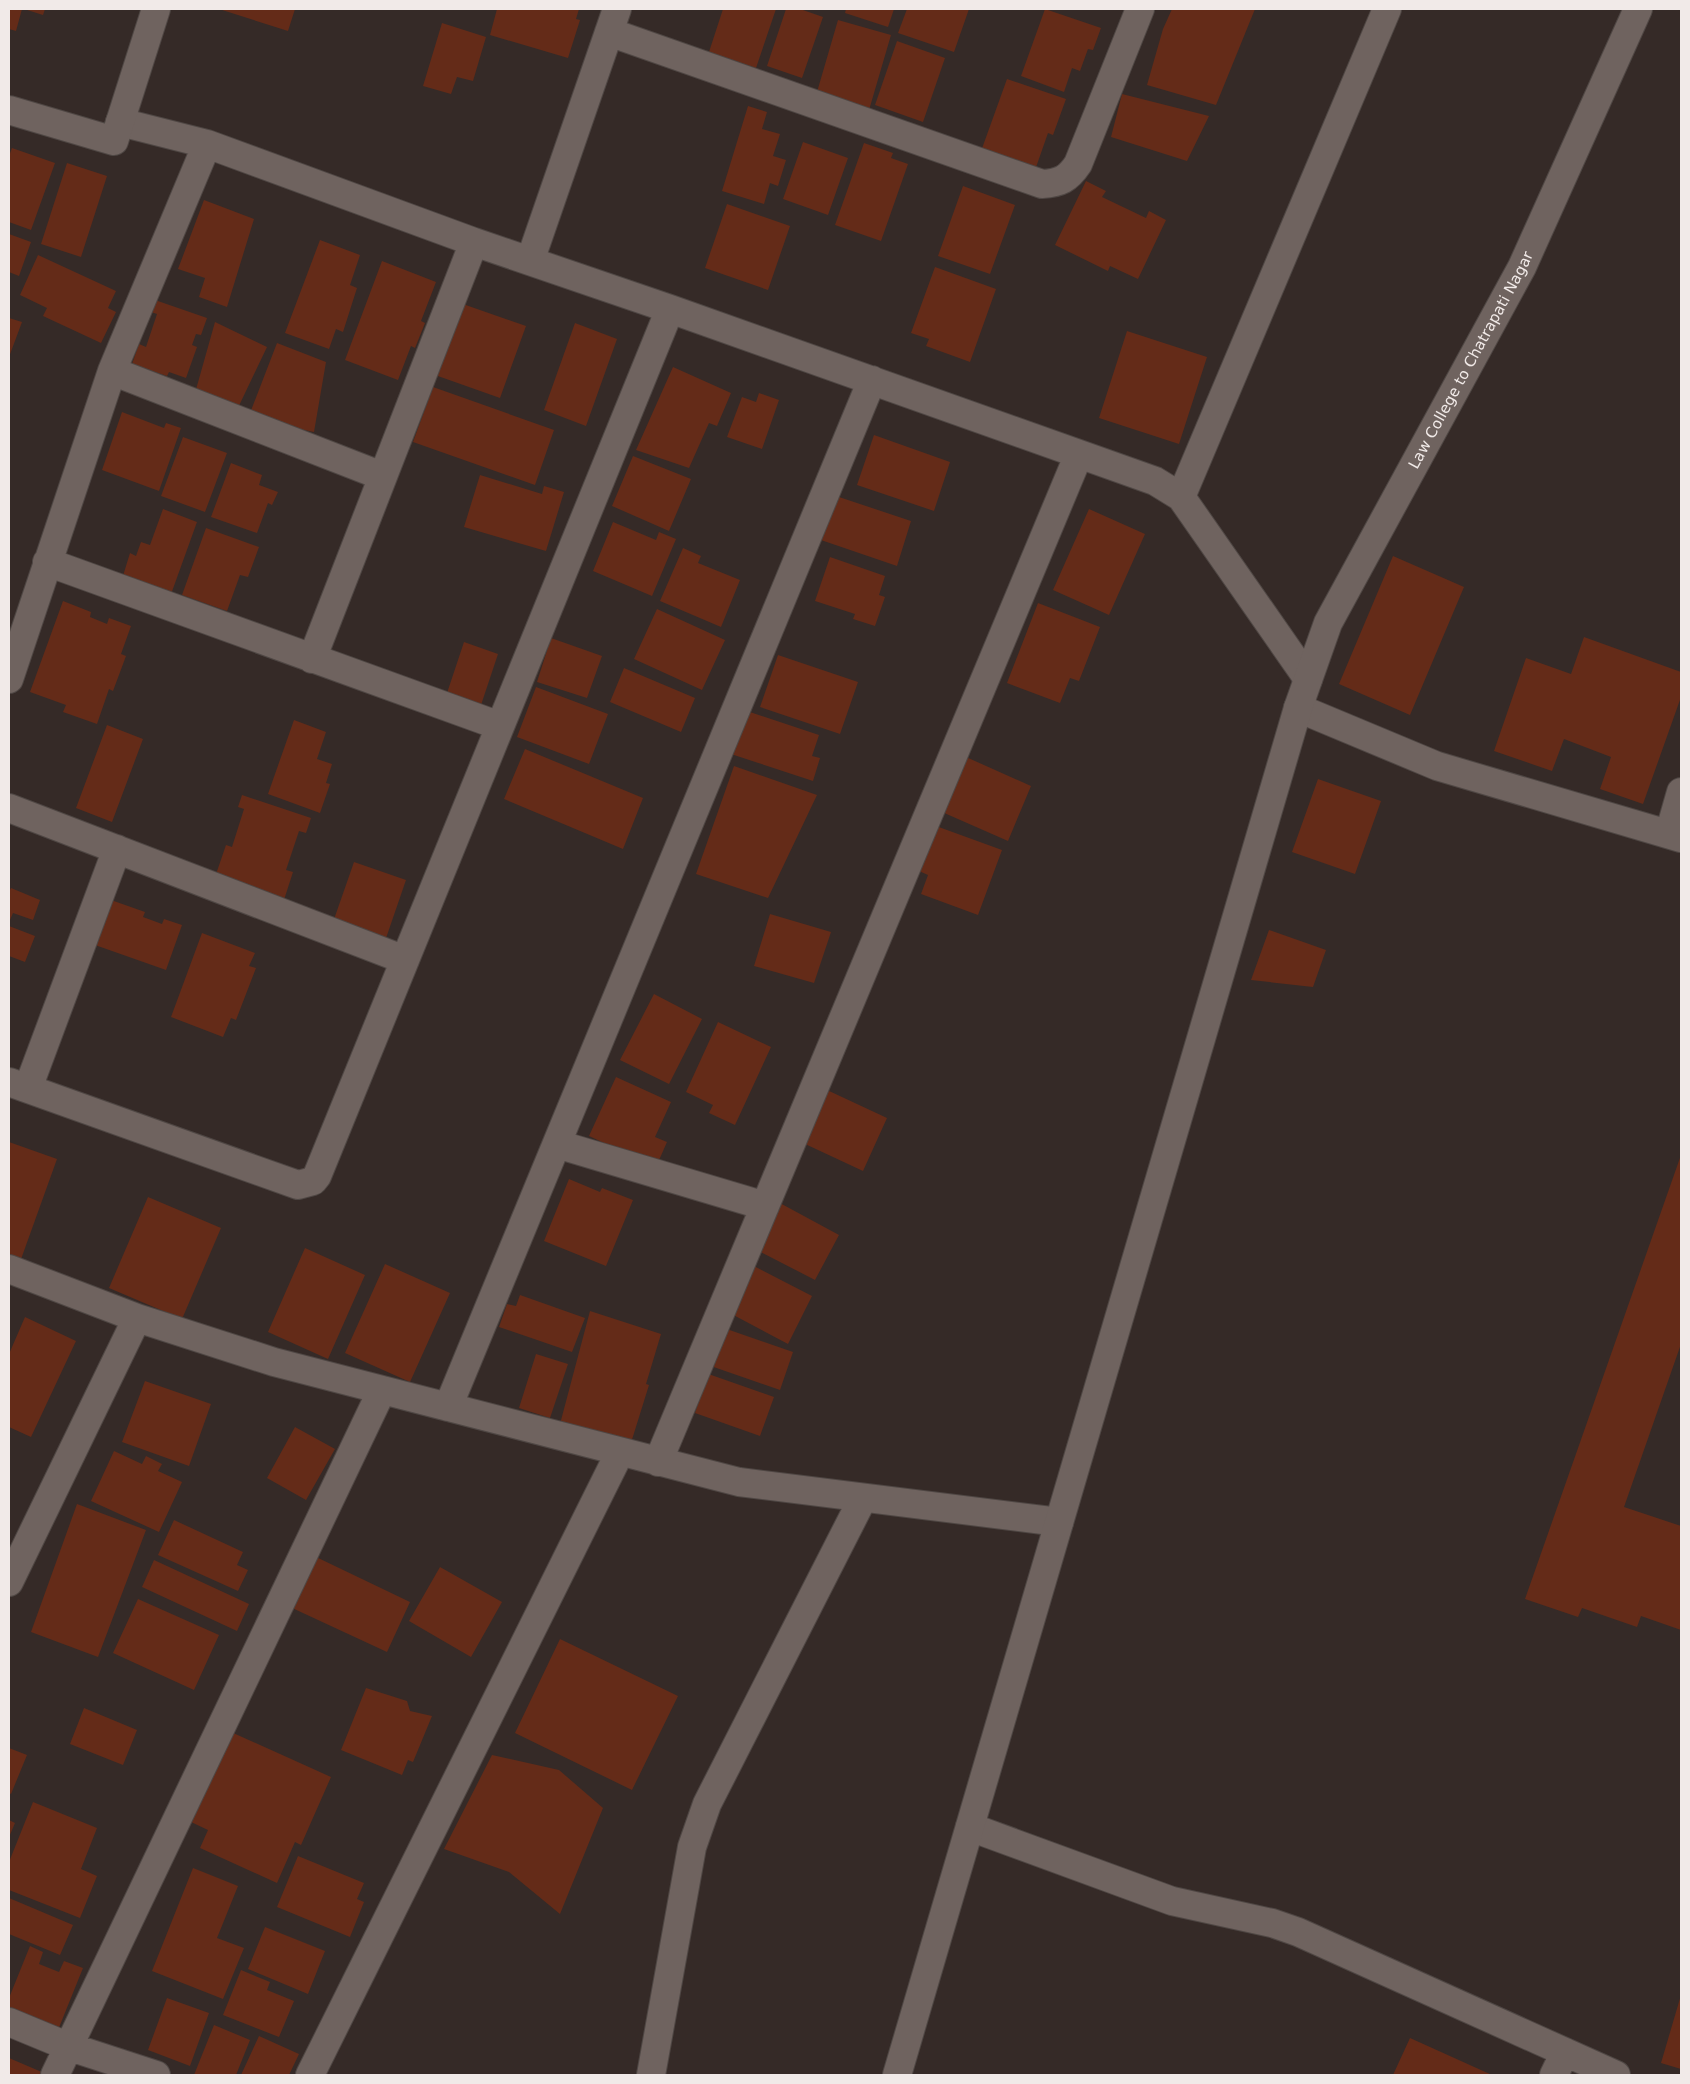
<svg xmlns="http://www.w3.org/2000/svg" width="1690" height="2084" font-family="'DejaVu Sans',sans-serif">
	<style>
		.building { fill: #642b18 }
		.lines { fill: none; stroke-linecap: round; stroke-linejoin: round }
		.street-casing { stroke: #4f4744; stroke-width: 30 }
		.secondary-casing { stroke: #4f4744; stroke-width: 30 }
		.street { stroke: #6f635f; stroke-width: 28 }
		.secondary { stroke: #6f635f; stroke-width: 28 }
		.labels { text-anchor: middle; stroke-width: 5; stroke-linejoin: round; paint-order: stroke }
		.street-label { font-size: 15px; fill: #f1eae8; stroke: #191412 }
	</style>
	<rect width="100%" height="100%" fill="#352a27"/>
	<path class="building" d="M9,9H22L16,31L9,29Z
		M24,9H45L43,15Z
		M219,9H295L288,31Z
		M497,9H579L576,19L580,20L568,58L490,35Z
		M723,9H776L756,68L709,52Z
		M786,9H800L823,17L802,78L767,66Z
		M846,9H894L888,27L845,13Z
		M907,9H969L954,52L898,33Z
		M1045,9L1101,28L1093,50L1088,49L1080,71L1072,68L1064,92L1021,76Z
		M1172,9H1255L1216,105L1147,85L1163,29Z
		M838,20L891,35L867,117L847,111L849,101L817,92Z
		M442,23L486,37L473,81L457,77L451,94L423,86Z
		M897,41L945,58L923,122L875,105Z
		M1007,79L1066,99L1053,135L1048,133L1034,173L980,154Z
		M1122,94L1209,116L1187,161L1111,137Z
		M748,106L767,112L762,129L780,134L773,156L786,160L778,186L770,183L764,204L722,191Z
		M803,142L848,158L828,215L783,199Z
		M864,143L893,153L891,158L908,164L881,241L835,225Z
		M12,148L55,163L31,230L9,222V156Z
		M67,163L107,176L81,257L41,244Z
		M1086,181L1106,191L1102,197L1146,218L1149,211L1166,220L1138,279L1110,266L1108,271L1055,245Z
		M963,186L1015,205L990,274L938,256Z
		M204,200L254,219L227,307L199,297L205,278L178,269Z
		M727,204L790,226L768,290L705,268Z
		M9,234L31,242L19,276L9,272Z
		M320,240L360,255L350,285L357,288L343,332L336,329L329,349L285,333Z
		M38,255L116,291L108,308L116,312L101,343L43,316L47,308L20,295Z
		M382,261L436,282L421,321L425,323L415,348L411,346L398,380L345,360Z
		M935,267L996,289L970,362L926,346L929,339L911,333Z
		M155,300L207,318L201,335L196,334L192,345L197,347L186,378L169,372L167,376L132,364L139,344L146,347L157,314L151,312Z
		M460,303L526,326L500,398L435,375Z
		M9,318L22,322L9,357Z
		M215,322L267,347L236,412L195,393Z
		M575,323L617,339L586,426L544,410Z
		M1127,331L1207,357L1179,444L1099,418Z
		M277,343L326,362L314,432L280,425L250,413Z
		M673,367L731,393L717,426L709,423L689,468L636,450Z
		M433,387L554,430L535,485L413,442Z
		M759,393L779,400L762,449L727,437L742,397L756,402Z
		M122,412L164,428L166,423L181,428L159,491L102,470Z
		M874,435L950,462L934,511L857,485Z
		M183,437L227,453L205,512L161,496Z
		M633,456L691,479L669,531L612,506Z
		M231,463L262,475L259,485L278,492L272,505L268,503L257,533L211,517Z
		M480,475L542,494L544,486L564,492L546,551L464,527Z
		M830,494L911,521L897,566L815,538Z
		M163,509L197,522L170,597L122,579L130,553L136,556L141,542L150,545Z
		M1089,509L1145,534L1109,615L1053,590Z
		M613,522L656,540L659,532L676,539L652,596L593,571Z
		M206,528L259,547L248,577L240,575L227,611L182,595Z
		M683,548L701,556L698,563L740,580L721,627L660,601Z
		M1393,556L1464,587L1410,715L1339,684Z
		M830,557L885,576L879,595L885,597L875,626L853,619L855,614L815,601Z
		M63,601L91,612L90,617L107,624L109,618L131,626L121,654L126,656L113,691L109,689L97,724L63,712L66,705L30,692Z
		M1038,603L1100,627L1079,681L1070,678L1060,703L1007,683Z
		M657,609L725,640L702,690L634,659Z
		M1584,637L1681,672V697L1643,804L1600,789L1611,757L1564,739L1552,771L1494,751L1526,658L1571,674Z
		M551,638L602,656L587,698L537,682Z
		M464,642L498,654L481,705L447,693Z
		M778,655L858,682L840,734L760,707Z
		M624,668L695,698L681,732L610,702Z
		M536,687L608,714L589,764L517,737Z
		M744,710L819,735L812,756L820,758L813,781L731,754Z
		M294,720L326,732L317,759L332,764L326,783L330,784L320,813L268,794Z
		M107,725L143,739L112,822L76,808Z
		M525,749L643,798L623,849L504,799Z
		M966,757L1031,786L1008,841L942,812Z
		M734,766L817,795L768,898L696,874Z
		M1318,779L1381,801L1355,874L1292,852Z
		M242,795L311,818L306,833L299,831L286,870L293,872L283,903L214,880L226,845L232,847L244,809L238,807Z
		M936,826L1002,850L978,915L921,894L928,875L919,871Z
		M354,862L406,880L384,944L332,925Z
		M11,888L40,900L33,920L13,913L9,922V892Z
		M111,900L145,912L143,917L162,924L164,919L182,925L166,970L95,945Z
		M770,914L831,932L814,983L754,966Z
		M9,926L35,936L25,962L9,956Z
		M1269,930L1326,950L1313,987L1251,980Z
		M202,933L255,953L249,966L256,968L236,1020L231,1018L223,1037L171,1017Z
		M654,994L702,1019L669,1084L620,1060Z
		M718,1022L771,1047L735,1125L709,1113L713,1105L686,1092Z
		M616,1077L671,1102L655,1137L667,1142L656,1167L589,1136Z
		M827,1090L887,1118L863,1171L803,1143Z
		M9,1142L57,1159L20,1262L9,1258Z
		M1681,1155V1344L1624,1507L1681,1526V1630L1641,1616L1637,1627L1582,1608L1578,1617L1525,1599Z
		M569,1179L600,1192L602,1188L633,1200L606,1266L544,1241Z
		M148,1197L221,1228L182,1319L109,1288Z
		M778,1202L839,1235L815,1280L753,1248Z
		M305,1248L365,1275L328,1359L268,1332Z
		M748,1263L812,1296L788,1344L724,1310Z
		M385,1264L450,1293L410,1382L345,1353Z
		M520,1295L585,1318L572,1352L499,1327L507,1304L516,1306Z
		M590,1311L661,1334L646,1384L649,1385L630,1446L560,1424Z
		M25,1317L76,1341L31,1437L9,1427V1354Z
		M718,1326L793,1352L780,1390L705,1364Z
		M536,1354L568,1364L550,1418L519,1408Z
		M697,1370L774,1397L760,1436L695,1413L700,1398L689,1394Z
		M145,1381L211,1404L189,1466L122,1442Z
		M295,1427L335,1449L306,1500L267,1478Z
		M114,1451L142,1464L146,1456L162,1464L158,1471L182,1482L159,1532L91,1501Z
		M77,1504L146,1530L98,1657L31,1632Z
		M174,1520L243,1552L237,1565L248,1570L238,1591L158,1555Z
		M314,1556L410,1602L387,1652L290,1607Z
		M154,1560L249,1604L237,1631L142,1587Z
		M440,1567L502,1602L471,1657L409,1621Z
		M138,1599L219,1635L194,1690L113,1653Z
		M560,1639L678,1696L632,1790L515,1733Z
		M366,1688L407,1701L410,1711L432,1716L413,1762L408,1760L402,1775L341,1750Z
		M84,1708L137,1730L123,1765L70,1744Z
		M231,1732L331,1777L301,1845L295,1842L277,1883L200,1848L208,1830L191,1822Z
		M9,1748L27,1755L11,1794L9,1793Z
		M492,1755L559,1770L603,1808L560,1914L509,1872L444,1849Z
		M33,1802L97,1828L81,1869L97,1876L80,1918L9,1890V1862Z
		M9,1820L15,1823L9,1837Z
		M298,1856L364,1883L357,1899L364,1902L350,1937L277,1907Z
		M193,1868L238,1886L217,1938L244,1948L223,1999L152,1971Z
		M9,1898L73,1925L60,1955L9,1934Z
		M265,1927L325,1951L308,1994L248,1969Z
		M30,1946L43,1952L39,1964L59,1972L64,1961L83,1968L56,2035L9,2015V1998Z
		M241,1970L270,1982L267,1990L294,2001L279,2037L223,2015Z
		M1681,1995V2069L1661,2063Z
		M167,1998L209,2013L190,2066L148,2050Z
		M214,2025L250,2040L236,2075H194Z
		M259,2036L299,2054L289,2075H241Z
		M1410,2038L1492,2075H1393Z
		M9,2058L44,2073L43,2075H9Z"/>
	<g class="lines">
		<defs>
			<path id="street" d="M609,32L1042,184C1060,183 1068,179 1078,164L1140,9
				M120,122L207,144L474,242L670,309L1155,481L1181,497L1308,679
				M530,261L617,9
				M112,371L382,476
				M1181,497L1387,9
				M47,562L500,726
				M312,659L474,242
				M9,679L112,371L207,144
				M1298,708L1437,766L1681,838
				M9,808L405,960
				M1669,834L1681,792
				M9,1082L298,1185L313,1181L317,1176L670,309
				M28,1088L117,849
				M557,1144L765,1206
				M9,1269L137,1318L274,1362L739,1482L1059,1522
				M448,1407L872,380
				M658,1462L1079,454
				M9,1582L137,1318
				M970,1827L1172,1901L1272,1923L1298,1932L1616,2075
				M9,2022L67,2046L156,2075
				M55,2075L382,1390
				M310,2075L620,1452
				M651,2075L692,1847L707,1804L863,1498
				M1554,2075L1565,2052"/>
			<g id="secondary">
				<path d="M9,110L114,141L156,9"/>
				<path id="s1" d="M897,2075L1298,708L1328,623L1522,267L1638,9"/>
			</g>
		</defs>
		<use href="#street" class="street-casing"/>
		<use href="#secondary" class="secondary-casing"/>
		<use href="#street" class="street"/>
		<use href="#secondary" class="secondary"/>
	</g>
	<g class="labels">
		<g class="street-label">
			<text dy="5" stroke="none"><textPath href="#s1" startOffset="1814">Law College to Chatrapati Nagar</textPath></text>
		</g>
	</g>
	<rect width="1690" height="2084" fill="none" stroke="#f1eae8" stroke-width="20"/>
</svg>
